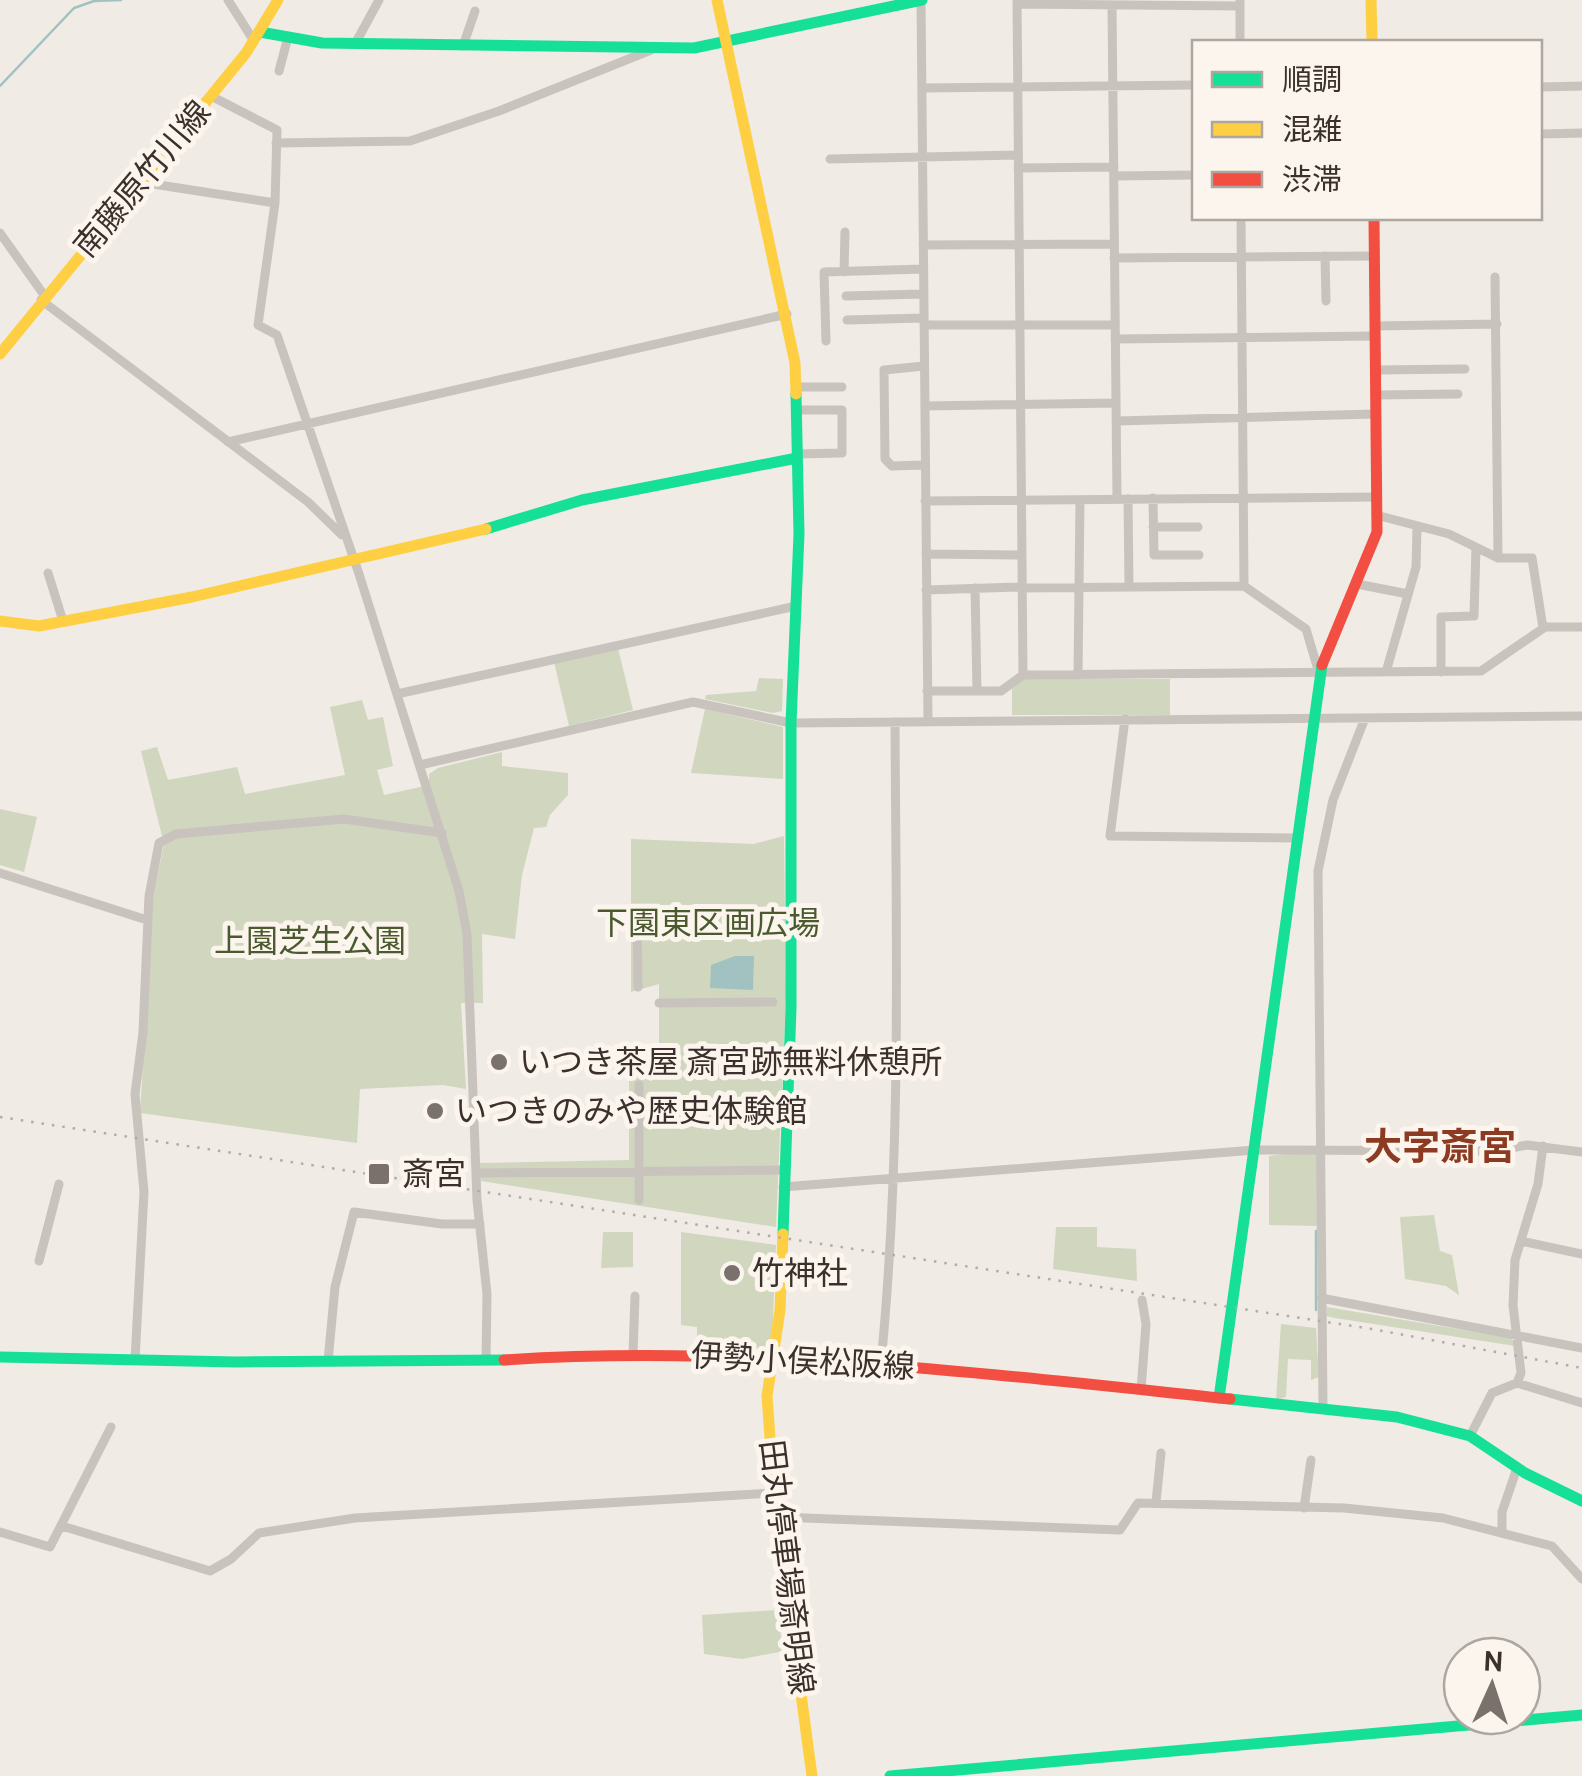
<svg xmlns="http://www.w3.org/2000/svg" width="1582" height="1776" font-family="Cabin,'Noto Sans JP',sans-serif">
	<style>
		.green { fill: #d1d6bf }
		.water { fill: #a1c2c1 }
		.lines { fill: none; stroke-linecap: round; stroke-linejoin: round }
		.stream { stroke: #a1c2c1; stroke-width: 2.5 }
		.street { stroke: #c9c3be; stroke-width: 9 }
		.fast { stroke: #16e098; stroke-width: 11 }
		.slow { stroke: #ffcf43; stroke-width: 11 }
		.jam { stroke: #f24e42; stroke-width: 11 }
		.rail { stroke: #b1aca8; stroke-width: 2.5; stroke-dasharray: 2.5 8; stroke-linecap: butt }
		.poi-dot { fill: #7a716c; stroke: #fbf5ee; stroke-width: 4 }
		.labels { text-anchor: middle; stroke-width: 10; stroke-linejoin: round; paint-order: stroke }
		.street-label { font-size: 32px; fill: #3b302b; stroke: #fbf5ee }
		.park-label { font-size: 32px; fill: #4a5a2e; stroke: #fbf5ee }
		.poi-label { font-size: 32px; fill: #3b302b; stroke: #fbf5ee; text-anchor: start }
		.quarter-label { font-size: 38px; font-weight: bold; fill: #8c3b22; stroke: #fbf5ee }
	</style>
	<rect width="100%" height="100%" fill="#f0ebe5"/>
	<path class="green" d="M618,648L633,710L569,726L554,662Z
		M759,678L783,679L782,711L773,713L705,699L706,695L756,691Z
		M1023,679H1170V715H1012V689Z
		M362,700L368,720L383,717L393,766L377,770L384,795L429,785V774L438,768L502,752V766L568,773V795L550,815L546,827L534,828L522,875L515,939L482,934L483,1003H461L466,1089L443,1085L360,1089L357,1143L140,1113L153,897L164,844L141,751L157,747L168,780L237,767L245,794L345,775L330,707Z
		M705,709L783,727V779L691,773Z
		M0,809L37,817L24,872L0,865Z
		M784,836L786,995L776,1227L481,1181L480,1163L629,1160V1072L652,1073L659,1045V984L631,992V839L753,844Z
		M1317,1150V1226L1269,1225V1156Z
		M1434,1215L1440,1251L1452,1255L1459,1295L1446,1286L1405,1279L1400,1217Z
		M1056,1227H1097V1247L1136,1249L1137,1281L1053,1269Z
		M603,1232H633V1267L601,1268Z
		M681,1232L776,1245L772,1342L764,1349H697V1327L681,1325Z
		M1327,1307L1511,1338L1515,1346L1335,1318L1326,1316Z
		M1281,1324L1316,1328L1319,1377L1311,1380V1360L1288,1359L1286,1397L1276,1400Z
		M776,1610L784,1651L742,1659L704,1654L702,1615Z"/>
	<path class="water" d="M735,956H754L753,990L710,988L711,965Z"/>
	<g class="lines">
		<path class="stream" d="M0,86L74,8L94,1L121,0
			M1316,1310V1231"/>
		<path class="street" d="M228,0L254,41
			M921,0L928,721
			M1017,0L1023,675
			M1240,0V42
			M1017,4L1240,6
			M1112,6L1117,499
			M355,44L379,0
			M463,46L475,11
			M279,71L288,37
			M1540,87L1582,86
			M922,88L1194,85
			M211,96L277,130L275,203L258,325L277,335L359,574L459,891L467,934L477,1200L487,1294L486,1361
			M1540,134L1582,133
			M276,143L410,141L499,111L651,50
			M830,159L1017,155
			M1018,168L1114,167
			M1114,176L1194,175
			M140,182L275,203
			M1241,218L1244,586
			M0,233L44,295
			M923,245L1114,244
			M1325,256L1326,301
			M1114,258L1374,256
			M844,272L845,232
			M1495,277L1498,558
			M846,296L923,294
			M41,300L308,502L342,535
			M847,320L923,318
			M924,325H1115
			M1375,326L1497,324
			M1115,339L1375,336
			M826,341L824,272L923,269
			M924,366L884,370L885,459L892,466L925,465
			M1375,370L1465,369
			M796,387H842
			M1375,395L1458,394
			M925,406L1116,403
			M796,410H842V453L796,454
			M1117,421L1375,414
			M228,442L787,314
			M1153,498L1154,555H1199
			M1128,499L1129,586
			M925,501L1376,497
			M1376,515L1449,534L1498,558H1532L1543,628
			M1153,527H1198
			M926,554L1020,555
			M48,573L63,621
			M1357,584L1408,594
			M975,588L977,691
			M1021,588L1244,586L1306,629L1319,673
			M926,590L1021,587
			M1386,672L1416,567L1417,527
			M1441,672V617L1474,616L1476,547
			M1078,675L1080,500
			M927,691H1001L1023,675L1481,671L1545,627H1582
			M397,694L796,606
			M1125,719L1110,836L1299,838
			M420,765L693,702L791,723L1582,716
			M0,873L147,920
			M637,908L638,987
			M659,1003L773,1002
			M639,1085V1200
			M478,1173L783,1170
			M783,1187L1255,1150L1497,1151L1527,1145L1582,1152
			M1521,1241L1582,1254
			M39,1261L59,1184
			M1321,1298L1582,1348
			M633,1354L635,1296
			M135,1360L144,1192L135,1094L143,1032L149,896L159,843L176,834L344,819L442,833
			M328,1361L335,1287L354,1212L442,1224H480
			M881,1363C902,1149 896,936 895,722
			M1517,1383L1582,1403
			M1141,1390L1146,1324L1142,1300
			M1323,1408L1318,871L1333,800L1365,718
			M1470,1436L1492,1393L1517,1383L1521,1373L1513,1305L1515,1260L1538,1184L1543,1146
			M1156,1502L1161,1453
			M1304,1508L1311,1460
			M778,1517L1120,1530L1138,1503L1344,1508L1443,1518L1552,1546L1582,1579
			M62,1526L210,1571L231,1559L259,1533L355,1518L774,1493
			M0,1532L50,1547L111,1427
			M1502,1533V1512L1517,1468"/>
		<path class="fast" d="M260,32L322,43L694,48L922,0
			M486,529L582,500L797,458
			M783,1234L791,1008V723L799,534L796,394
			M0,1357L236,1362L504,1360
			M1219,1398L1322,665
			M1230,1399L1397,1417L1470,1436L1525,1473L1582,1501
			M890,1776L1582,1715"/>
		<path class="slow" d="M717,0L795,363L796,394
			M1371,0L1372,42
			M0,354L246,53L278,0
			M0,621L39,626L192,597L486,529
			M783,1234L780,1310L767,1396L774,1493L812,1776"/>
		<path class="jam" d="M1322,665L1377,532L1374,218
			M504,1360C747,1344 989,1374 1230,1399"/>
		<path class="rail" d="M0,1117L1372,1329L1582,1368"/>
	</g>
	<g class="poi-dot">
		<circle cx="499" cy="1062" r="10"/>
		<circle cx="435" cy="1111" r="10"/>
		<rect x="367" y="1162" width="24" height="24" rx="5"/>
		<circle cx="732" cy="1273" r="10"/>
	</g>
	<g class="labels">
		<g class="street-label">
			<text transform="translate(142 179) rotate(-50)" y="11">南藤原竹川線</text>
			<text transform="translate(803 1361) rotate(3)" y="11">伊勢小俣松阪線</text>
			<text transform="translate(787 1567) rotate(83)" y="11">田丸停車場斎明線</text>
		</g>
		<g class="park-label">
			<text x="708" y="934">下園東区画広場</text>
			<text x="310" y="952">上園芝生公園</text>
		</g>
		<g class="poi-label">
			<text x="519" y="1073">いつき茶屋 斎宮跡無料休憩所</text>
			<text x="455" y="1122">いつきのみや歴史体験館</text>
			<text x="402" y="1185">斎宮</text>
			<text x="752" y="1284">竹神社</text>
		</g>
		<g class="quarter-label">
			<text x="1440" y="1160">大字斎宮</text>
		</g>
	</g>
	<rect x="1192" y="40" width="350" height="180" fill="#fbf5ee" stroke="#aea6a0" stroke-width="2.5"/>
	<rect x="1212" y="72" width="50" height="15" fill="#16e098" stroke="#aea6a0" stroke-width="2.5"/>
	<text x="1282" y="90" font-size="30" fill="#3b302b">順調</text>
	<rect x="1212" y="122" width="50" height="15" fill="#ffcf43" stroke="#aea6a0" stroke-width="2.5"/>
	<text x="1282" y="140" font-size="30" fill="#3b302b">混雑</text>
	<rect x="1212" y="172" width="50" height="15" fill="#f24e42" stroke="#aea6a0" stroke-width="2.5"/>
	<text x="1282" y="190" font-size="30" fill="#3b302b">渋滞</text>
	<g transform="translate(1492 1686) rotate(3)"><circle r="48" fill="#fbf5ee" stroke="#aea6a0" stroke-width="2.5"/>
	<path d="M0-8L18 38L0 25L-18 38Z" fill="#7a716c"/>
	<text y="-15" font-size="28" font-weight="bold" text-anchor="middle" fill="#3b302b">N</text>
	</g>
</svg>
